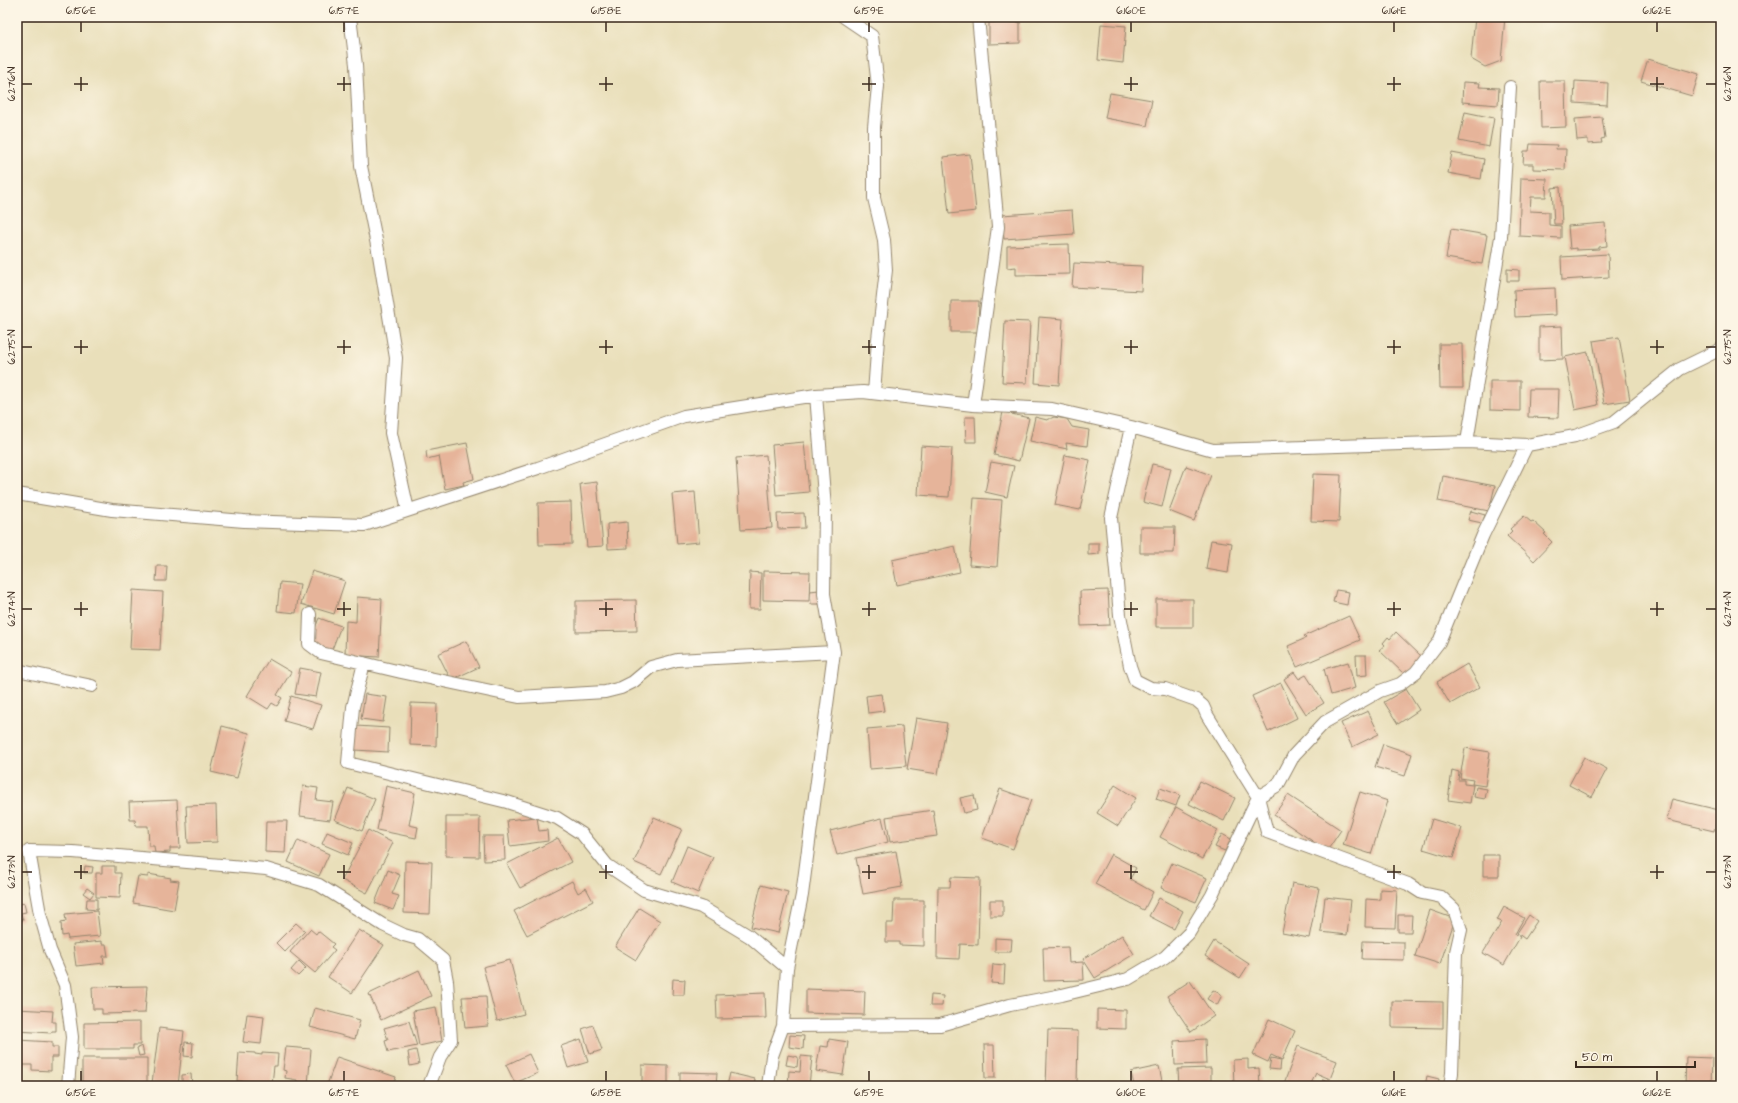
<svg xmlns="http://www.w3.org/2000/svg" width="1738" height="1103" font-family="'Architects Daughter',sans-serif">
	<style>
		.building { fill: #e6b49a }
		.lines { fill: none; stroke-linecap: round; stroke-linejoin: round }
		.minor-casing { stroke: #92846c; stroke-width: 14 }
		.minor { stroke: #fff; stroke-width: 12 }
		.ticks { fill: none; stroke: #3b2a1e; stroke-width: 1.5 }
		.neatline { fill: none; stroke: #3b2a1e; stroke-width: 1.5 }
		.ticks-label { font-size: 10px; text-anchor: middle; fill: #3b2a1e }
	</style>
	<rect width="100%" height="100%" fill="#fcf5e5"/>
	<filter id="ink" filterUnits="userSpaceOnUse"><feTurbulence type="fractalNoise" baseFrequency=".025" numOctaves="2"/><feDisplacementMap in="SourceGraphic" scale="8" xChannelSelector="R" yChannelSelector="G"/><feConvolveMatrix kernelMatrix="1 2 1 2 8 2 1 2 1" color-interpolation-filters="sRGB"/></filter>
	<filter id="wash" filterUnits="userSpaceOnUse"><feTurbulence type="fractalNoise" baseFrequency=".012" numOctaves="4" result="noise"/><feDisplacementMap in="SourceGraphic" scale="16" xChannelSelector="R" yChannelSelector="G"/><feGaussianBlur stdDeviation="0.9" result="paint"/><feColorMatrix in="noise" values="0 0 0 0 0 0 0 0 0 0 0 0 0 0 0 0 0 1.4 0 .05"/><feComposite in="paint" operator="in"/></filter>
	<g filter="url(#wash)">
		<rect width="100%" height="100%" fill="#e9dfba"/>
		<g id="blocks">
			<path class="building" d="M1475,17H1505L1501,61L1485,67L1471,59Z
				M989,22H1020V43L989,44Z
				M1101,24L1126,26L1123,63L1098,60Z
				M1648,59L1699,74L1692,96L1641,81Z
				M1540,81H1565L1566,127L1541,128Z
				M1575,81L1608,83L1607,105L1574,103Z
				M1463,82L1480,83L1479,87L1499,88L1498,105L1462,102Z
				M1110,93L1152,100L1147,126L1105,118Z
				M1465,112L1494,118L1489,147L1459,141Z
				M1602,117L1605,138L1601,139L1602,143L1588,144V139L1577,140L1575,119Z
				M1530,144L1557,145L1556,149H1566L1565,170L1533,169V164H1523L1524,151H1529Z
				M1452,153L1484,159L1481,179L1448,173Z
				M970,154L976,211L949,214L943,157Z
				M1521,178L1547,179L1546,197H1531L1530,211L1549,212V225L1561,226V238L1519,236Z
				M1560,187L1562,224H1554L1552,188Z
				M1072,210L1074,234L1004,239L1002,215Z
				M1605,223L1607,246L1599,247V249L1576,250V248L1570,249L1568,226Z
				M1451,229L1487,235L1482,264L1446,258Z
				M1069,244L1070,274L1016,275V267L1007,268V246Z
				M1608,254L1609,277L1562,280L1561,257Z
				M1074,263L1142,266L1141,291L1072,287Z
				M1507,269L1519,270V281H1507Z
				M1555,288L1556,315L1515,317L1514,290Z
				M951,301H979L978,332H951Z
				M1039,317L1063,319L1059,385L1035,383Z
				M1005,321L1030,322L1027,383L1002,382Z
				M1562,326L1563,359L1539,360V327Z
				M1619,337L1630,400L1604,404L1593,341Z
				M1439,344H1462L1463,388H1440Z
				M1588,352L1598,405L1575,410L1565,357Z
				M1490,381H1520V411L1490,410Z
				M1529,389H1559L1558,418L1528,417Z
				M1003,412L1029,418L1019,461L994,455Z
				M965,417H975L976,442H966Z
				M1035,417L1047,420L1054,417L1067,419L1072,427L1089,430L1087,446L1066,443L1067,449L1030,441Z
				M804,442L809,492L776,495L772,445Z
				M467,443L474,479L463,482L464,485L445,489L439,456L427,459L426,451Z
				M921,446L952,448L949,497L918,495Z
				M766,455L772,528L741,530L736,458Z
				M1065,455L1090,460L1080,510L1055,505Z
				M991,462L1014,466L1007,497L985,492Z
				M1152,464L1171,468L1162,507L1143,502Z
				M1186,466L1211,475L1194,521L1169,511Z
				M1313,474L1341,475L1339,522L1311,521Z
				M1443,476L1495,486L1489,511L1438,501Z
				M597,482L603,546L587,547L580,484Z
				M695,492L699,542L677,544L672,494Z
				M974,498L1002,500L997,567L969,565Z
				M571,502L572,544L539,545L538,503Z
				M1471,511L1485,515L1482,523L1468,520Z
				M804,513L805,528L778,529L777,514Z
				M1524,516L1531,522L1533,521L1546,533L1544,534L1552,542L1534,561L1507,536L1512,531L1510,529Z
				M627,522L628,548L608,549L607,524Z
				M1140,527H1175L1174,553H1140Z
				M1211,540L1232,543L1228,573L1206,569Z
				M1088,543H1099V554L1088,555Z
				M955,546L960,572L897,585L892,560Z
				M157,566H167L166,581H156Z
				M312,571L345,581L334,614L301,604Z
				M763,571L810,572L809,601L763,600Z
				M750,572L761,573L760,609H749Z
				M280,582L300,584L296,613L277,611Z
				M133,590L163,592L160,650L130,649Z
				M819,590V604H811L810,591Z
				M1108,590L1110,625L1081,626L1080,591Z
				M1336,590L1349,592L1347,605L1333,602Z
				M357,597L382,599L379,657L345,655L346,621L356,622Z
				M1156,599H1193V627H1156Z
				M636,600L637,631L576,632V601Z
				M1349,616L1360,640L1297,667L1288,646L1306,638L1304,636Z
				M319,618L341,626L331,652L309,644Z
				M1396,632L1422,657L1405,675L1379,650L1385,645L1383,643L1388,637L1390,639Z
				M466,641L479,667L451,680L438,654Z
				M1356,655H1366L1367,675L1357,676Z
				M269,659L291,672L277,695L282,698L277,706L272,703L268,709L247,696Z
				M1348,662L1355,688L1331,695L1324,669Z
				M1467,664L1480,687L1450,704L1437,682Z
				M300,668L321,672L316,697L295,694Z
				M1294,672L1299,679L1306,675L1324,703L1306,714L1284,679Z
				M1281,683L1297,718L1268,732L1252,696Z
				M1406,689L1419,710L1398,724L1384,702Z
				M365,694L387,697L383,722L361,719Z
				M881,694L884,711L868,713L866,696Z
				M291,696L321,705L313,729L284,721Z
				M411,703L437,704L436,746L410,745Z
				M1368,711L1379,734L1352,747L1341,723Z
				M916,718L947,723L938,774L907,769Z
				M222,726L249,733L237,778L211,772Z
				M356,726L389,728L388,752L355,750Z
				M902,726L906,766L870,769L867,729Z
				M1383,744L1412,754L1405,776L1375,767Z
				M1465,748L1490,752L1485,786L1472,784L1473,780L1460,778Z
				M1584,757L1607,769L1592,797L1569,785Z
				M1452,770L1459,772L1458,780H1464V784L1473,785L1470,803L1448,800Z
				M1200,781L1235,798L1224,821L1189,804Z
				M1115,785L1136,798L1118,826L1097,813Z
				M303,786L318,788L316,800L333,802L330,820L300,816Z
				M386,786L415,793L409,825L418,827L416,838L377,830Z
				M1476,787L1487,789L1485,799L1474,797Z
				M348,788L375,799L362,831L335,820Z
				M1160,788L1180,795L1176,806L1156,799Z
				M1000,789L1031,800L1013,849L982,838Z
				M1360,792L1388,801L1371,854L1343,845Z
				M974,795L977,810L964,813L960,798Z
				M1288,795L1341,830L1327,851L1274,815Z
				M1672,799L1719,810L1714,831L1667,820Z
				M177,800L180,848H170V852L155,853L154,846H149L148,826H136L135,820H130L129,802Z
				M216,805L217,842L188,843L186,806Z
				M1176,807L1218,830L1202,859L1160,837Z
				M933,810L937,836L890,842L886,817Z
				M446,817H480L479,857L446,856Z
				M537,817L539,831L547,830L548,841L510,846L507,820Z
				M654,817L682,829L661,874L634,862Z
				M882,818L888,842L837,855L830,831Z
				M1432,819L1462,828L1453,858L1423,849Z
				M266,821H287L285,853L265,852Z
				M368,830L393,843L367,893L342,880Z
				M327,832L353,843L348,855L322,844Z
				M1222,834L1231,839L1225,851L1215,847Z
				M483,836H504L505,860L484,861Z
				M558,838L571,862L520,888L507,864Z
				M298,840L329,854L319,876L288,862Z
				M687,846L713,857L698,893L672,882Z
				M896,851L902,887L863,894L856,858Z
				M1111,854L1136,868L1130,879L1153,892L1144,910L1095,884Z
				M1483,855H1499V876H1483Z
				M405,861L432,862L430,914L404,913Z
				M1172,863L1207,878L1196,902L1161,888Z
				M85,866L93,867L92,873H84Z
				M102,866H115V873H121L120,898L96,897V873H102Z
				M388,870L400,875L392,894L399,896L393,910L375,903Z
				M148,874L171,878L170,880L179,881L174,910L133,903L138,876L148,877Z
				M951,877L980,878L978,945L960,944L959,959L937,958L938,887H950Z
				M572,881L578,893L586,888L593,901L527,935L514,911Z
				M1292,883L1319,888L1309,938L1282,933Z
				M761,885L788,892L778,933L751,927Z
				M87,888L94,893L90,898L83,893Z
				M1380,889L1397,890L1395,928L1365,927L1366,899L1380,900Z
				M17,894L20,904L24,903L26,912L21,913L23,920L17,921Z
				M1325,897L1351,900L1347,935L1321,932Z
				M1159,898L1183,911L1174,929L1149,916Z
				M87,899H97V910L86,909Z
				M894,900H924V946L899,945V942H886V923H893Z
				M990,900H1003V916H990Z
				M1504,907L1524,918L1515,934L1520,937L1504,965L1483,953L1502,922L1497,920Z
				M639,908L660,921L636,960L615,947Z
				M1430,910L1455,919L1440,964L1415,956Z
				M97,911L100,936L68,939L67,935L62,936L61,922L66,921L65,914Z
				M1398,915H1412L1411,932H1398Z
				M1529,915L1537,921L1525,939L1517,933Z
				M296,923L305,931L285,952L276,943Z
				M310,929L316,934L318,931L334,944L331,947L335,950L315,973L290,952Z
				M359,930L384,945L352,993L328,977Z
				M1122,935L1134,954L1095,978L1083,959Z
				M995,938L1012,939L1011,952H995Z
				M102,941V944H106L108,956H103L104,963L76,966L73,944Z
				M1214,941L1249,964L1240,978L1205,956Z
				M1363,941L1404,942V960L1362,959Z
				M1068,947L1069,963L1083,962L1084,980L1044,981L1043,948Z
				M510,960L524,1014L497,1021L483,967Z
				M299,961L306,968L298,976L291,970Z
				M993,964L1005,965L1004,984L991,983Z
				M419,970L431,996L381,1020L369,994Z
				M673,979L685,980L684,995H672Z
				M1190,981L1214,1016L1191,1032L1167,996Z
				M147,986L145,1013L102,1014V1009H93L92,987Z
				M806,989L865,991L864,1015L806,1013Z
				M1213,990L1222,995L1217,1005L1207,999Z
				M765,993L766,1018L717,1019L716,995Z
				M931,995L943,996L942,1006H930Z
				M486,996L488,1026L465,1028L462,997Z
				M1392,1001L1443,1002V1028L1392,1027Z
				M436,1007L442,1041L419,1046L413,1011Z
				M315,1008L360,1020L355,1039L310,1027Z
				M17,1009L53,1011L52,1022H56V1031H52L51,1033L17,1031Z
				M1097,1009L1126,1010V1029L1097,1028Z
				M247,1014L264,1016L261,1044L243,1042Z
				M1269,1019L1295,1031L1282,1060L1271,1055L1268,1062L1253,1055Z
				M409,1021L417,1046L388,1052L385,1041L388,1040L384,1028Z
				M140,1022V1045H133V1049H84V1023Z
				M593,1025L602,1050L590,1054L582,1029Z
				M159,1028L184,1031L178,1086L152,1083Z
				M1048,1030L1078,1031L1077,1086H1046Z
				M790,1035L804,1036L803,1049L789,1047Z
				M581,1039L588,1062L568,1068L561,1046Z
				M829,1039L848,1042L843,1075L816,1071L820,1046L828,1047Z
				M1205,1039L1206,1064L1175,1065L1174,1041Z
				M17,1040L52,1042V1047H58V1057H51V1071L32,1070V1065H17Z
				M185,1042L193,1043L192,1057L184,1056Z
				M984,1045H994L995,1078H985Z
				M142,1046L144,1055L139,1056L137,1048Z
				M1298,1046L1337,1061L1330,1079L1316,1073L1310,1086H1283Z
				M286,1047L311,1049L308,1085L297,1084V1080L285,1078L286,1071L283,1070Z
				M416,1050L419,1064L410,1066L408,1052Z
				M239,1052L255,1053V1054L262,1055V1053L278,1054L277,1066H274L272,1084L237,1081Z
				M529,1054L538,1073L515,1083L506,1065Z
				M788,1055L798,1057L797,1067L786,1065Z
				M801,1056L812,1057L809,1086H788L789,1071L800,1072Z
				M337,1057L396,1077L393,1086L327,1085Z
				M1686,1057L1712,1058L1711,1086L1685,1085Z
				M82,1058H147V1083H129V1086H101V1083H82Z
				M1271,1058L1281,1060L1280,1070L1269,1069Z
				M1248,1059V1069L1259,1068L1260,1086H1234L1233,1060Z
				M642,1065L668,1066V1086H642Z
				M1716,1065H1721V1086H1717Z
				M1159,1066L1163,1086H1134L1131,1072Z
				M1211,1068V1086H1179L1178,1069Z
				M680,1072L717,1073L716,1086H680Z
				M730,1073L755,1079L754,1086H727Z
				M191,1074L192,1086H182V1075Z
				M1427,1076L1439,1079L1438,1086H1425Z
				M1323,1079L1341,1086H1321Z"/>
		</g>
	</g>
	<g filter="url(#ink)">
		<use href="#blocks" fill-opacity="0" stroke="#92846c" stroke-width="1"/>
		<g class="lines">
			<defs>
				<path id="minor" d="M350,17L356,65L361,166L379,255L396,358L391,433L408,510
					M844,17L872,36L878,86L874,127V198L884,240L886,270L878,339L874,393
					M973,405L998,227L978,17
					M1131,427L1111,518L1120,615L1130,666L1135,680L1151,688L1165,689L1196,700L1203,706L1207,715L1258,797L1267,832L1408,884L1422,893L1441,897L1454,909L1461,930L1456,952L1452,1073L1450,1086
					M1467,442L1501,237L1510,87
					M17,494L112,510L244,521L364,525L538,468L684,416L816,395L863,392L973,405L1052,409L1131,427L1213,450L1467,442L1527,445L1575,436L1614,422L1680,369L1721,349
					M310,614L309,644L321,653L401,672L519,697L605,692L621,688L633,682L651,667L677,660L834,652
					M364,663L353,707L348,763L507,802L557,818L582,834L607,865L644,890L701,907L749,936L787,968
					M17,670L92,686
					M783,1026L940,1025L1010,1005L1062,995L1128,979L1165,957L1189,933L1212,895L1258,797L1278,785L1294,755L1325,722L1380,691L1400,684L1416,672L1439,642L1483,535L1527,445
					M68,1086L72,1037L65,985L50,950L40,914L29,851L73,852L266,869L319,885L383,925L404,935L418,939L443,960L447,981L451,1040L440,1057L429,1086
					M768,1086L772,1056L783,1026L787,968L802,895L834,652L824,594L825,508L816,395"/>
			</defs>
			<use href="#minor" class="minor-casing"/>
			<use href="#minor" class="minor"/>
		</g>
	</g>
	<path class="ticks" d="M81,22V32M344,22V32M606,22V32M869,22V32M1131,22V32M1394,22V32M1657,22V32M81,77V91M344,77V91M606,77V91M869,77V91M1131,77V91M1394,77V91M1657,77V91M22,84H32M74,84H88M337,84H351M599,84H613M862,84H876M1124,84H1138M1387,84H1401M1650,84H1664M1706,84H1716M81,340V354M344,340V354M606,340V354M869,340V354M1131,340V354M1394,340V354M1657,340V354M22,347H32M74,347H88M337,347H351M599,347H613M862,347H876M1124,347H1138M1387,347H1401M1650,347H1664M1706,347H1716M81,602V616M344,602V616M606,602V616M869,602V616M1131,602V616M1394,602V616M1657,602V616M22,609H32M74,609H88M337,609H351M599,609H613M862,609H876M1124,609H1138M1387,609H1401M1650,609H1664M1706,609H1716M81,865V879M344,865V879M606,865V879M869,865V879M1131,865V879M1394,865V879M1657,865V879M22,872H32M74,872H88M337,872H351M599,872H613M862,872H876M1124,872H1138M1387,872H1401M1650,872H1664M1706,872H1716M81,1071V1081M344,1071V1081M606,1071V1081M869,1071V1081M1131,1071V1081M1394,1071V1081M1657,1071V1081"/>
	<rect width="1738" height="1103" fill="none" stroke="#fcf5e5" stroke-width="44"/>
	<path d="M1576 1061v6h119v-6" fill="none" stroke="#3b2a1e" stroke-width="2"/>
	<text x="1582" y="1061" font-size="12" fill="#3b2a1e" stroke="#fcf5e5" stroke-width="3" paint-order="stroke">50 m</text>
	<rect x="22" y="22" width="1694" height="1059" class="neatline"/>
	<g class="ticks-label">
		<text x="81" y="14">6.156°E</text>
		<text x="344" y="14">6.157°E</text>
		<text x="606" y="14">6.158°E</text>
		<text x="869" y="14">6.159°E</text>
		<text x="1131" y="14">6.160°E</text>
		<text x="1394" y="14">6.161°E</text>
		<text x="1657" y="14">6.162°E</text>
		<text transform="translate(11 84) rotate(-90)" y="4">6.276°N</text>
		<text transform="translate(1727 84) rotate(-90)" y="4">6.276°N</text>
		<text transform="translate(11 347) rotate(-90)" y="4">6.275°N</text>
		<text transform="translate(1727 347) rotate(-90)" y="4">6.275°N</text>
		<text transform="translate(11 609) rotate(-90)" y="4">6.274°N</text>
		<text transform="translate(1727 609) rotate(-90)" y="4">6.274°N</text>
		<text transform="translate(11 872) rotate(-90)" y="4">6.273°N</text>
		<text transform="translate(1727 872) rotate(-90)" y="4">6.273°N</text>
		<text x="81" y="1096">6.156°E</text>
		<text x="344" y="1096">6.157°E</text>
		<text x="606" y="1096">6.158°E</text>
		<text x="869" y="1096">6.159°E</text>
		<text x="1131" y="1096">6.160°E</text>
		<text x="1394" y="1096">6.161°E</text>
		<text x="1657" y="1096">6.162°E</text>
	</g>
</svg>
